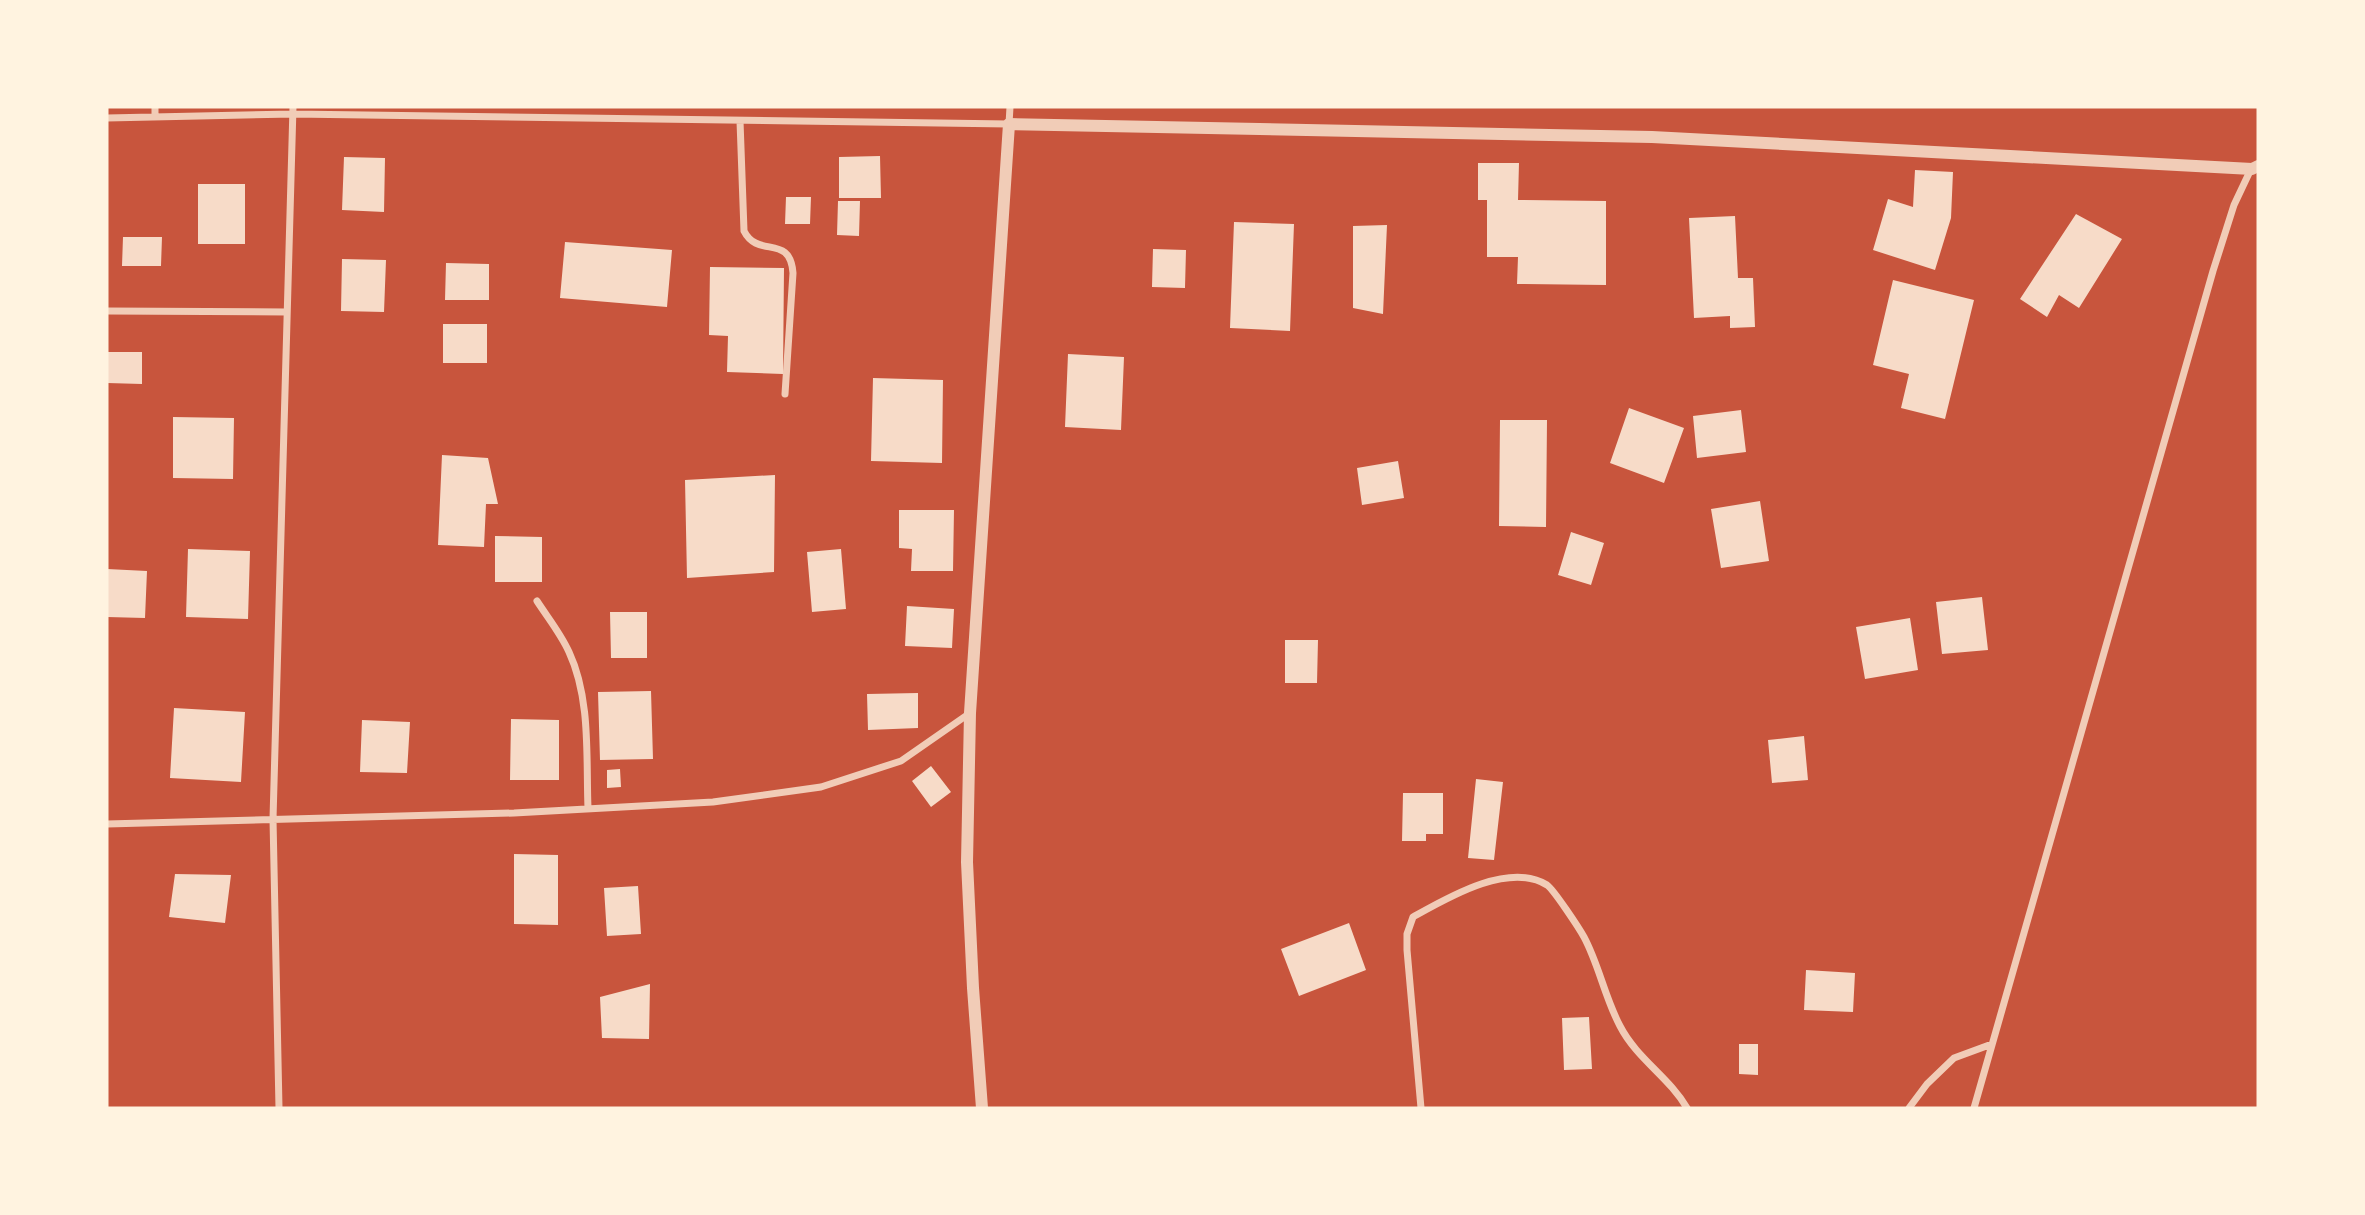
<svg xmlns="http://www.w3.org/2000/svg" width="2365" height="1215" font-family="'PT Serif',serif">
	<style>
		.building { fill: #f7dbc8 }
		.lines { fill: none; stroke-linecap: round; stroke-linejoin: round }
		.minor { stroke: #f1ccb7; stroke-width: 7 }
		.tertiary { stroke: #f1ccb7; stroke-width: 12 }
	</style>
	<rect width="100%" height="100%" fill="#c8553d"/>
	<path class="building" d="M880,156L881,198H839V157Z
		M344,157L385,158L384,212L342,210Z
		M1478,163H1519L1518,200L1606,201V285L1517,284L1518,257H1487V200H1478Z
		M1915,170L1953,172L1951,218L1935,270L1873,250L1888,199L1913,207Z
		M198,184H245V244H198Z
		M786,197H811L810,224H785Z
		M838,201H860L859,236L837,235Z
		M2076,214L2122,239L2079,308L2059,295L2047,317L2020,299Z
		M1735,216L1738,278H1753L1755,327L1730,328V316L1694,318L1689,218Z
		M1234,222L1294,224L1290,331L1230,328Z
		M1387,225L1383,314L1353,308V226Z
		M123,237H162L161,266H122Z
		M565,242L672,250L667,307L560,298Z
		M1153,249L1186,250L1185,288L1152,287Z
		M342,259L386,260L384,312L341,311Z
		M446,263L489,264V300H445Z
		M710,267L784,268L783,374L727,372L728,336L709,335Z
		M1893,280L1974,300L1945,419L1901,408L1909,374L1873,365Z
		M443,324H487V363H443Z
		M107,352H142V384L107,383Z
		M1068,354L1124,357L1121,430L1065,427Z
		M873,378L943,380L942,463L871,461Z
		M1629,408L1684,428L1664,483L1610,463Z
		M1741,410L1746,452L1697,458L1693,416Z
		M173,417L234,418L233,479L173,478Z
		M1500,420H1547L1546,527L1499,526Z
		M442,455L488,458L498,504H486L484,547L438,545Z
		M1398,461L1404,498L1362,505L1357,468Z
		M775,475L774,572L687,578L685,480Z
		M1760,501L1769,561L1721,568L1711,509Z
		M899,510H954L953,571H911L912,549L899,548Z
		M1571,532L1604,543L1591,585L1558,575Z
		M495,536L542,537V582H495Z
		M188,549L250,551L248,619L186,617Z
		M841,549L846,609L812,612L807,552Z
		M107,569L147,571L145,618L107,617Z
		M1982,597L1988,650L1942,654L1936,602Z
		M907,606L954,609L952,648L905,646Z
		M610,612H647V658H611Z
		M1910,618L1918,670L1865,679L1856,627Z
		M1285,640H1318L1317,683H1285Z
		M651,691L653,759L600,760L598,692Z
		M918,693V728L868,730L867,694Z
		M174,708L245,712L241,782L170,778Z
		M511,719L559,720V780H510Z
		M362,720L410,722L407,773L360,772Z
		M1804,736L1808,780L1772,783L1768,740Z
		M931,766L951,792L931,807L912,781Z
		M620,769L621,787L607,788V770Z
		M1476,779L1503,782L1494,860L1468,858Z
		M1403,793H1443V834H1426V841H1402Z
		M514,854L558,855V925L514,924Z
		M175,874L231,875L225,923L169,917Z
		M638,886L641,934L607,936L604,888Z
		M1349,923L1366,970L1299,996L1281,949Z
		M1806,970L1855,973L1853,1012L1804,1010Z
		M650,984L649,1039L602,1038L600,997Z
		M1589,1017L1592,1069L1564,1070L1562,1018Z
		M1739,1044H1758V1075L1739,1074Z"/>
	<g class="lines">
		<path class="minor" d="M155,117V107
			M107,118L293,114L1009,124L1010,107
			M740,121L744,231C758,259 790,233 793,273L785,394
			M107,311L287,312
			M537,601C548,618 561,634 569,652C591,699 586,758 588,808
			M107,824L514,813L713,802L821,787L901,761L970,713
			M279,1108L273,819L293,107
			M1421,1108L1407,950V934L1413,917C1447,898 1509,861 1547,885C1554,890 1579,928 1584,937C1599,965 1605,998 1620,1026C1637,1059 1669,1077 1687,1108
			M1909,1108L1927,1084L1954,1058L1992,1044
			M1974,1108L2213,271L2234,205L2251,169"/>
		<path class="tertiary" d="M982,1108L973,988L967,862L970,713L1009,124L1652,137L2252,169L2258,166"/>
	</g>
	<rect width="2365" height="1215" fill="none" stroke="#fff3e0" stroke-width="217"/>
</svg>
